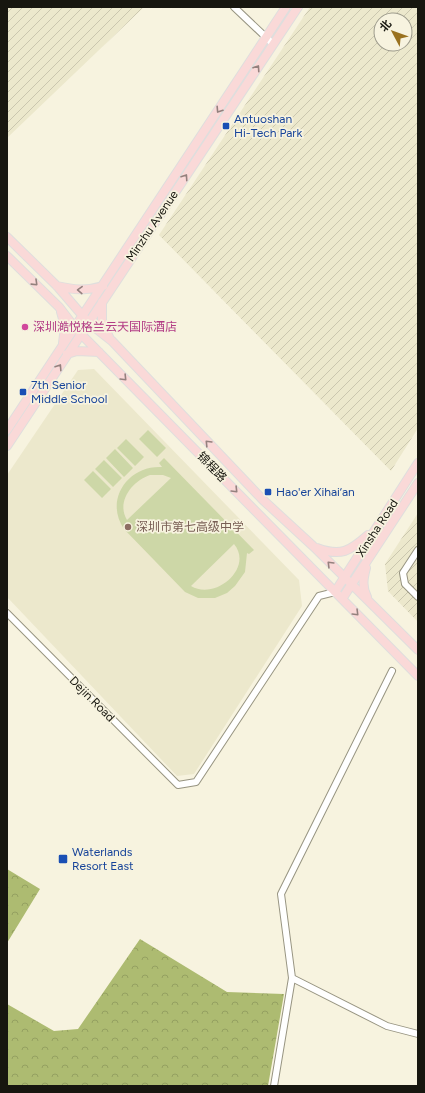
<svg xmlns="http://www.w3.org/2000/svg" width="425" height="1093" font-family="Figtree,'Noto Sans SC',sans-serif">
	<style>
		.built { fill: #ece8cc }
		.industrial { fill: url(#industrial-furrows); fill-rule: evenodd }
		.forest { fill: url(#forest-crowns) }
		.pitch { fill: #cdd7a7; fill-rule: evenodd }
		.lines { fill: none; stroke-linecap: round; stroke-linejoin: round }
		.minor-casing { stroke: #979481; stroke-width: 8 }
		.major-casing { stroke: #dfdedd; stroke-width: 10 }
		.minor { stroke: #fff; stroke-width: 6 }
		.major { stroke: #fad9d8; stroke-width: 8 }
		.oneway { stroke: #94817e }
		.transit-dot { fill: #1a4fb4; stroke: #f7f3df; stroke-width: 1.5 }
		.hotel-dot { fill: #d1479c; stroke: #f7f3df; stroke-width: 1.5 }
		.education-dot { fill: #8d6e63; stroke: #f7f3df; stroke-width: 1.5 }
		.labels { text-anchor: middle; stroke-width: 3.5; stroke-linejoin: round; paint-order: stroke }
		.transit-label { font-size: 12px; fill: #164399; stroke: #f7f3df; text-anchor: start }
		.street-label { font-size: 12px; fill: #17160f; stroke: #f7f3df }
		.hotel-label { font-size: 12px; fill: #b23c85; stroke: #f7f3df; text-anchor: start }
		.education-label { font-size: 12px; fill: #785e54; stroke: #f7f3df; text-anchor: start }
	</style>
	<defs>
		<pattern id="industrial-furrows" width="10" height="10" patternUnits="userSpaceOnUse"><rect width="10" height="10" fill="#ece8cc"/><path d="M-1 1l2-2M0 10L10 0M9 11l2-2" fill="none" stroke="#cac6ae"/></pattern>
		<pattern id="forest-crowns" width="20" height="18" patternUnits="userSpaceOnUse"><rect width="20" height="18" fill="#adbb71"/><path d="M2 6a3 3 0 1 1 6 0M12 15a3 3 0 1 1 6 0" fill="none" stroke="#94a061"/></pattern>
	</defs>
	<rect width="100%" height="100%" fill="#f7f3df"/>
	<path class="built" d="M94,369L299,580L302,606L194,774L177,776L7,597V475L78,370Z"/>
	<path class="industrial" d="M7,7H144L7,138Z
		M310,7H418V428L391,471L159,235ZM381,20H405V44H381Z
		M418,513V622L388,591L385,564Z"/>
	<path class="forest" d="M7,869L40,889L7,943Z
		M140,939L227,992L284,994L268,1086H7V1004L54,1031L78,1029Z"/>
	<path class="pitch" d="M148,430L166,448L157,457L139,439Z
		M126,439L144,457L135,466L117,448Z
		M115,449L133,468L124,477L106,458Z
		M164,458L254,550L249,554L247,553L245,572L235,586L227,593L215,598H198L185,592L124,529C104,500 128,465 162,467L159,463ZM150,475H163L171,478L127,520C116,502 132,481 150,475ZM234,544C254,568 215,601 191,586Z
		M104,460L122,478L113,487L95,469Z
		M93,471L111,489L102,498L84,480Z"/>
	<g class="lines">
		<defs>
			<path id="minor" d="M234,7L273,44
				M418,550L403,573L405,584L418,597
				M7,613L178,785L196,782L319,596L335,592
				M392,671L281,894L292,978L387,1026L418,1034
				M274,1086L292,978"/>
			<path id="major" d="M7,237L57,286L88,322L112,341L263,500L313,546L418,650
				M7,256L59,307L75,328L418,676
				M57,286C74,290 86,291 103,286
				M102,302V323L109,337
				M61,312L65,326L63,343
				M67,354L77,351L99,352
				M7,430L286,7
				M7,446L298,7
				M317,548C341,557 350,551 368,535
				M366,568C363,579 362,587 367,597
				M335,592L418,463
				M342,599L418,483"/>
		</defs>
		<use href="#minor" class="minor-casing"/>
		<use href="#major" class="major-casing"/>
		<use href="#minor" class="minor"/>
		<use href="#major" class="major"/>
	</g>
	<defs><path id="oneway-chevron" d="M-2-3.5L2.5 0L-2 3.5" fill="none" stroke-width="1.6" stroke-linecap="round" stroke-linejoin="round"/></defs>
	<g class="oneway">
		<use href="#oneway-chevron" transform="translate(257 68) rotate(-56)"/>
		<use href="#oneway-chevron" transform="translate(219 110) rotate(123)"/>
		<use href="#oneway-chevron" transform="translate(185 177) rotate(-56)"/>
		<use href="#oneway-chevron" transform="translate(35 283) rotate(44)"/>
		<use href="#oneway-chevron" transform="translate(80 290) rotate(-178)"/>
		<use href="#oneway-chevron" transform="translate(59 367) rotate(-57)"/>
		<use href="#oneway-chevron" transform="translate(124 378) rotate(46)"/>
		<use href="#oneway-chevron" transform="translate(208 443) rotate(-134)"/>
		<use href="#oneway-chevron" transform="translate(235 490) rotate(46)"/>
		<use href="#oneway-chevron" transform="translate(330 564) rotate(-135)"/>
		<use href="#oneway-chevron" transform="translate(356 613) rotate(45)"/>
	</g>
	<g class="transit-dot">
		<rect x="222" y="122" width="8" height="8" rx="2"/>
		<rect x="19" y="388" width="8" height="8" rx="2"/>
		<rect x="264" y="488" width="8" height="8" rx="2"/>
		<rect x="58" y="854" width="10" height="10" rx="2"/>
	</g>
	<circle class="hotel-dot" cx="25" cy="327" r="4"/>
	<circle class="education-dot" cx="128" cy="527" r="4"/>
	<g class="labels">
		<g class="transit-label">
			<text x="234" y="123">Antuoshan<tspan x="234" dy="14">Hi-Tech Park</tspan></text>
			<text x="31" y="389">7th Senior<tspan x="31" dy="14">Middle School</tspan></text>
			<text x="276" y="496">Hao'er Xihai‘an</text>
			<text x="72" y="856">Waterlands<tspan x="72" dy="14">Resort East</tspan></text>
		</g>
		<g class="street-label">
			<text transform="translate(152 226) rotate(-56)" y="4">Minzhu Avenue</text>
			<text transform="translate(212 467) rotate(46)" y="4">锦程路</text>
			<text transform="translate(377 528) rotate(-57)" y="4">Xinsha Road</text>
			<text transform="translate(92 699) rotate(45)" y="4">Dejin Road</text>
		</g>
		<g class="hotel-label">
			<text x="33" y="331">深圳澔悦格兰云天国际酒店</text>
		</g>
		<g class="education-label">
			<text x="136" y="531">深圳市第七高级中学</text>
		</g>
	</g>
	<rect width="425" height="1093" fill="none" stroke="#17160f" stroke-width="16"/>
	<g transform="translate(393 32) rotate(311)"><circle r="19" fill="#f7f3df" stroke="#9d9b8c"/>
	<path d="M0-3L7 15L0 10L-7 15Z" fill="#9a721f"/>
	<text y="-6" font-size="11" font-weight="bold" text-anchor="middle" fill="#17160f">北</text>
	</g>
</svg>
